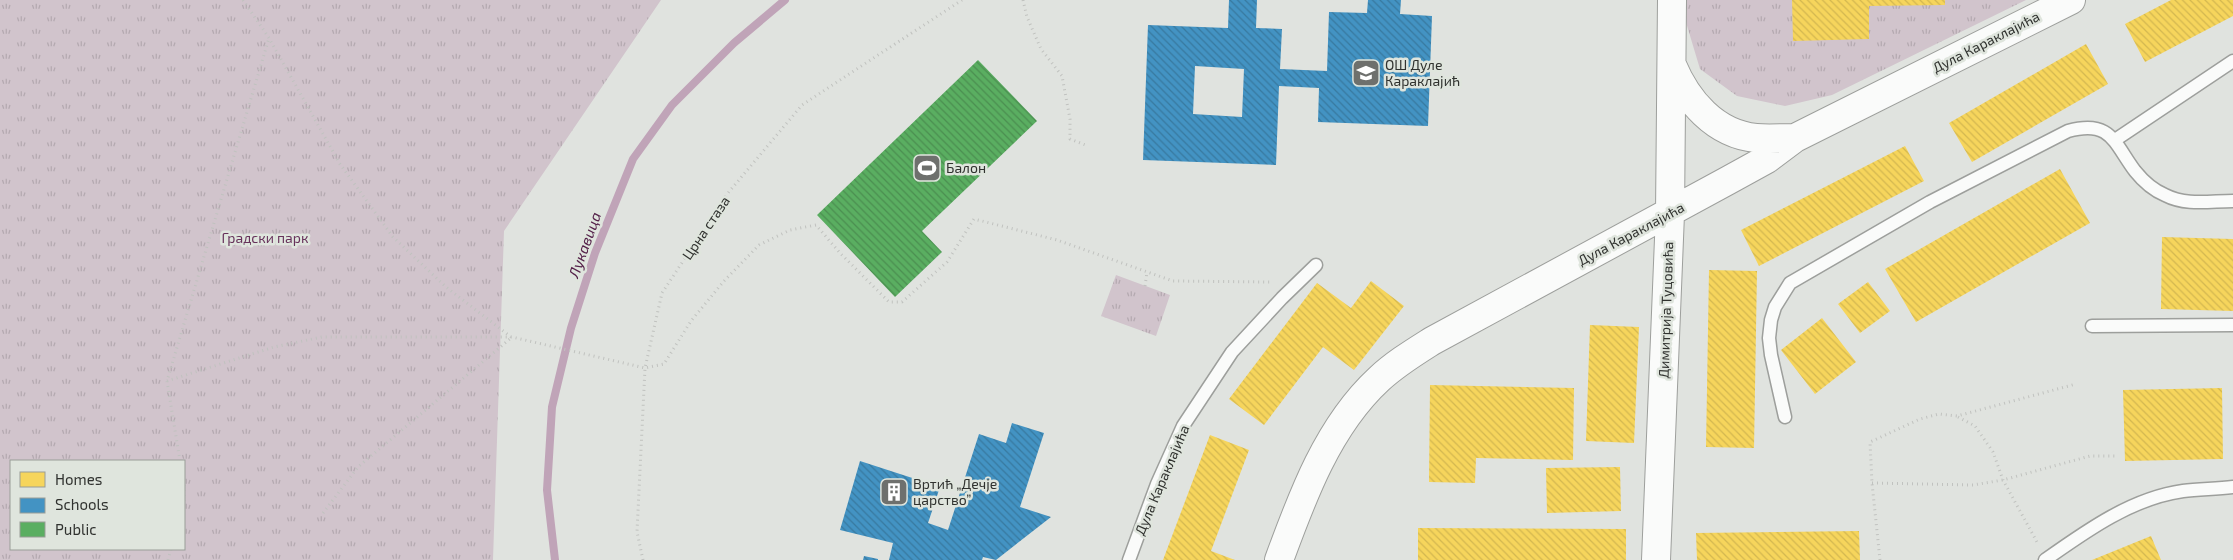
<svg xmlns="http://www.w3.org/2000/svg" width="2233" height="560" font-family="'Exo 2',sans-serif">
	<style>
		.park { fill: url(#park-tufts); fill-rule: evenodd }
		.homes { fill: url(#homes-back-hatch) }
		.schools { fill: url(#schools-back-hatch); fill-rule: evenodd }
		.public { fill: url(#public-back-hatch) }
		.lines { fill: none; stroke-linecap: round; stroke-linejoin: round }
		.stream { stroke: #c0a4b8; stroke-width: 8 }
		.service-casing { stroke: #9d9f9c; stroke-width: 15 }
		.tertiary-casing { stroke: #9d9f9c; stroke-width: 30 }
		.path { stroke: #c0c2bf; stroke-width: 3; stroke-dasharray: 1 4; stroke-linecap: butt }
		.service { stroke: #fafbfa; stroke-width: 12 }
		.tertiary { stroke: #fafbfa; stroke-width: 28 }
		.labels { text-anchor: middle; stroke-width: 5; stroke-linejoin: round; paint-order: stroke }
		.street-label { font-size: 14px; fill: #30322f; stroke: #dfe5dd }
		.poi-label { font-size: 14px; fill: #30322f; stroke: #dfe5dd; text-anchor: start }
		.park-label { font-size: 14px; fill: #67325b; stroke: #dfe5dd }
		.water-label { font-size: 15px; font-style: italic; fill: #55224a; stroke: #dfe5dd }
	</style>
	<defs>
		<pattern id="park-tufts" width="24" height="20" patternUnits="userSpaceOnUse" patternTransform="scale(1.25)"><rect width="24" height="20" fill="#d1c4cc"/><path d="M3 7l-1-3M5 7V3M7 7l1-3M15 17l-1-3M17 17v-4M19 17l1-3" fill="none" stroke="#b4a9b0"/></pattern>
		<pattern id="homes-back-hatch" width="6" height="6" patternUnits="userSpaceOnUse" patternTransform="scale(1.25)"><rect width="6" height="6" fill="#f6d55c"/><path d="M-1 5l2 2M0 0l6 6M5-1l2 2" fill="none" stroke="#d3b750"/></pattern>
		<pattern id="schools-back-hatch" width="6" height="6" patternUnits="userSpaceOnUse" patternTransform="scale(1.25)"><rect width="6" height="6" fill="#4393c3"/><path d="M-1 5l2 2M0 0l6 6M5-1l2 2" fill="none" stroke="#38799f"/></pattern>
		<pattern id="public-back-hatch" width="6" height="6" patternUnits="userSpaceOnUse" patternTransform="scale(1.25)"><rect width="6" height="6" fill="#5aae61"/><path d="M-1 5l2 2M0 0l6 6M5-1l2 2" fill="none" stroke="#4b8e50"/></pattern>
	</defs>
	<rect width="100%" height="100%" fill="#e0e3df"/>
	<path class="park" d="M0,0H661L504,231L493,560H0ZM11,461H184V549H11Z
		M1686,0H2026L1832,95L1785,106L1737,96L1700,69L1685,19Z
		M1116,275L1170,295L1156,336L1101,316Z"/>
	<path class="homes" d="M1792,0H1945V5L1869,6V39L1793,41Z
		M2171,0H2233V16L2145,62L2125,24Z
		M2086,44L2108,84L1972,162L1949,123Z
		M1905,146L1924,181L1759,266L1741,230Z
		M2060,169L2090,223L1916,322L1885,269Z
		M2162,237L2233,239V311L2161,309Z
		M1709,270L1757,271L1754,448L1706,447Z
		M1371,281L1404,306L1354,370L1323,347L1264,425L1229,399L1317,283L1351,308Z
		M1868,282L1890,311L1860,333L1838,304Z
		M1822,318L1856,362L1815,394L1781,350Z
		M1590,325L1639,327L1634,443L1586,441Z
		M1430,385L1574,388L1573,460L1476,458L1475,483L1429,482Z
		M2222,388L2223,459L2125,461L2123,390Z
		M1210,435L1249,450L1211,551L1235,560H1163Z
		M1620,467L1621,511L1547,513L1546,468Z
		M1418,528L1626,529V560H1418Z
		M1859,531L1860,560H1697L1696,533Z
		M2151,536L2161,560H2092Z"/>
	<path class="schools" d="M1229,0H1257L1256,28L1282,29L1280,69L1327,71L1329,12L1367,13L1368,0H1401L1400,14L1432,16L1428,126L1318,122L1319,88L1279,86L1276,165L1143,160L1148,25L1228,28ZM1195,66L1244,69L1242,117L1193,114Z
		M1012,423L1044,433L1020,507L1051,517L996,560L983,557L982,560H889L893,543L840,530L860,461L940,487L928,523L948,530L979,434L1006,443Z
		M864,556L878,559V560H863Z"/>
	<path class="public" d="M978,60L1037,121L922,231L942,252L895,297L817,215Z"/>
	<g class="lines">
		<path class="stream" d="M555,560L547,490L552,407L571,328L595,253L633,159L672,105L734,43L785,0"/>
		<defs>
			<path id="service" d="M2115,140L2233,61
				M2092,326L2233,325
				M1785,417L1771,355L1769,338L1771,320L1775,307L1790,283L1930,202L2068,131C2111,119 2114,143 2135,171C2143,181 2153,190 2165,195C2186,206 2210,201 2233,201
				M1129,560L1157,484L1183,426L1232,352L1282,298L1316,265
				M2045,560C2086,531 2132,498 2183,491C2199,489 2216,489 2233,487"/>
			<path id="tertiary" d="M1672,65C1687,101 1715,134 1756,138C1769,139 1782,138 1795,138
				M1279,560C1302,497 1328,426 1379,379C1395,364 1413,353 1432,341L1727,181L1767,159L1795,138L2071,0
				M1656,560L1670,214L1672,0"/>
		</defs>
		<use href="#service" class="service-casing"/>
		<use href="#tertiary" class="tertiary-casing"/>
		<path class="path" d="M243,0L269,38L340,164L393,237L446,287L511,337
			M1023,0L1027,17L1041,49L1062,76L1070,119V139L1088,146
			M1145,286L1147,272
			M167,381L274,347L322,337H512L645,368L664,364L691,321L724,281L759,245L790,230L816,225L840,253L889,302H902L947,262L974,219L1057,240L1173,281L1270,282
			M1958,417L1975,426L1993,452L2003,480L2037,542
			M180,461L167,381L269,38
			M1872,483L1973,485L2003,480L2090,456H2118
			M184,485V501
			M323,513L358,467L511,338
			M168,560L171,549
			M643,560L637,532L645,368L662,293L728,193L802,105L962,0
			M1880,560L1872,483L1870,442L1920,419L1939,414L1957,416L2076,384"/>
		<use href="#service" class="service"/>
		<use href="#tertiary" class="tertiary"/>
	</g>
	<defs>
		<symbol id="school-square" viewBox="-11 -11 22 22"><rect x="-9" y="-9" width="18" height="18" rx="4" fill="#6e706d" stroke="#dfe5dd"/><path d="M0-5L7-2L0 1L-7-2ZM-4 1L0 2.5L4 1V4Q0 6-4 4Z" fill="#fff"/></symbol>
		<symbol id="stadium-square" viewBox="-11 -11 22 22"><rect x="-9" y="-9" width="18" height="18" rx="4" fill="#6e706d" stroke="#dfe5dd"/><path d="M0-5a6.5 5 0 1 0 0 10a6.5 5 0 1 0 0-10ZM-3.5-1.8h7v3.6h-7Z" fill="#fff"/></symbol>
		<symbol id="building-square" viewBox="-11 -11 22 22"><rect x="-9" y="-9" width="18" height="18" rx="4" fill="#6e706d" stroke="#dfe5dd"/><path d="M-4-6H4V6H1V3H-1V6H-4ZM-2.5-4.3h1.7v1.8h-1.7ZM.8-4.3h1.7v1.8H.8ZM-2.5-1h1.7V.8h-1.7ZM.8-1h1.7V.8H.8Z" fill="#fff"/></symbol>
	</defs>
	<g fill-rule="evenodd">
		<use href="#school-square" x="1350" y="57" width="32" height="32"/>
		<use href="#stadium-square" x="911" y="152" width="32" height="32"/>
		<use href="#building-square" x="878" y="476" width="32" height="32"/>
	</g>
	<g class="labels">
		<g class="street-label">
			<text transform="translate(1986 42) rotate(-27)" y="5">Дула Караклајића</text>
			<text transform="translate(706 228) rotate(-56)" y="5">Црна стаза</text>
			<text transform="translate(1631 234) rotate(-28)" y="5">Дула Караклајића</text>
			<text transform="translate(1666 310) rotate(-88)" y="5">Димитрија Туцовића</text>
			<text transform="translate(1162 480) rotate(-67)" y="5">Дула Караклајића</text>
		</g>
		<g class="poi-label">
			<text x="1385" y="70">ОШ Дуле<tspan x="1385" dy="16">Караклајић</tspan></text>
			<text x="946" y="173">Балон</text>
			<text x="913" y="489">Вртић „Дечје<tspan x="913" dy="16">царство”</tspan></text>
		</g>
		<g class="park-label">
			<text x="265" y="243">Градски парк</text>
		</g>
		<g class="water-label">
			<text transform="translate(585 245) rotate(-70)" y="5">Лукавица</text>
		</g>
	</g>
	<rect x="10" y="460" width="175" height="90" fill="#dfe5dd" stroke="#999d97"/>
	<rect x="20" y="472" width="25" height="15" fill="#f6d55c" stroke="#999d97"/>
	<text x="55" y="485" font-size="15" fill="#30322f">Homes</text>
	<rect x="20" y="498" width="25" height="15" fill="#4393c3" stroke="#999d97"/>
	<text x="55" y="510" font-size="15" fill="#30322f">Schools</text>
	<rect x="20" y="522" width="25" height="15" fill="#5aae61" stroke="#999d97"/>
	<text x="55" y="535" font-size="15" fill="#30322f">Public</text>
</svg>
